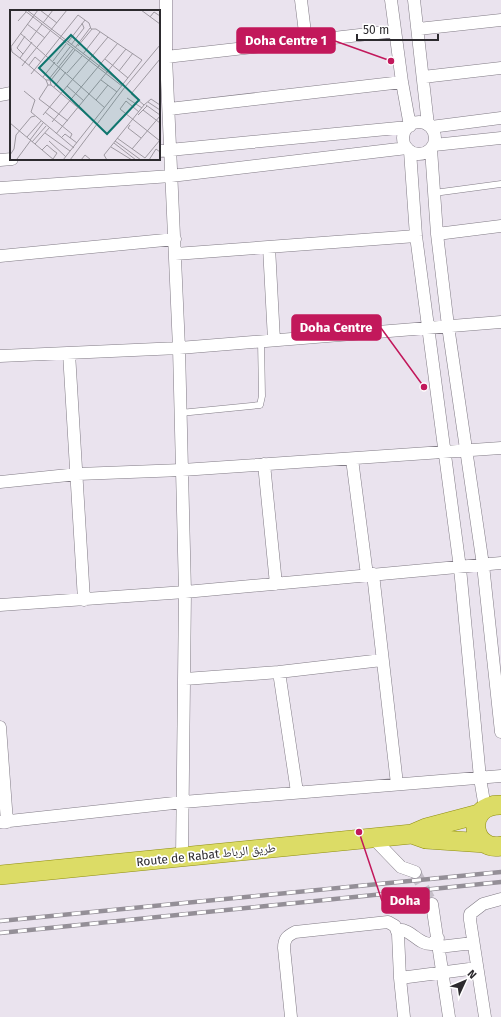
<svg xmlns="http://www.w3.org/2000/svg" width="501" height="1017" font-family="'Fira Sans','Noto Naskh Arabic',sans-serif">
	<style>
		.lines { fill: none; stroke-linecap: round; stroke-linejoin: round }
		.street-tunnel { stroke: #c4bec8; stroke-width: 12; stroke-dasharray: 12 6; stroke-linecap: butt }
		.lane-casing { stroke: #817b85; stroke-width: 7 }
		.street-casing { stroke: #817b85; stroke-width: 13 }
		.primary-casing { stroke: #8f8e10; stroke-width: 20 }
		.lane { stroke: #fff; stroke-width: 6 }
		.street { stroke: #fff; stroke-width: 12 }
		.primary { stroke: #dcdc66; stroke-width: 19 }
		.rail-casing { stroke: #948f97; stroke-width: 4.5 }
		.rail { stroke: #fff; stroke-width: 3; stroke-dasharray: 9; stroke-linecap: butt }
		.labels { text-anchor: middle; stroke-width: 3.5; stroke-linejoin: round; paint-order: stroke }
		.street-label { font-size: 12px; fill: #2c2a2e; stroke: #fff }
		.inset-road { fill: none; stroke: #9e99a1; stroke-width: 1 }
		.view { fill: #0f766e; fill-opacity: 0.15; stroke: #0f766e; stroke-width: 2 }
		.inset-edge { fill: none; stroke: #2c2a2e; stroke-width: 2 }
		.leader { fill: none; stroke: #c2185b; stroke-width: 1.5 }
		.callout-dot { fill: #c2185b; stroke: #fff; stroke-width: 1.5 }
		.callout { fill: #c2185b; stroke: #c2185b; stroke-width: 1.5 }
		.callout-label { font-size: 13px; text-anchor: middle; font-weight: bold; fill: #fff }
	</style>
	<rect width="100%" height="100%" fill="#eae3ee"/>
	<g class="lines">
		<path class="street-tunnel" d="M415,872L432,904"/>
		<defs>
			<path id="lane" d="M434,193L501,184
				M180,413L260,405L262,396L261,341"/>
			<path id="street" d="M166,0V57L179,348L185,592L182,858
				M301,0L306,41
				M391,0L402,82L410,126
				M414,0L428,125
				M418,29L501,20
				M166,57L395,31
				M423,77L501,68
				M0,95L11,93
				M169,109L402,82
				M403 138a16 16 0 1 1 32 0a16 16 0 1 1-32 0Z
				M431,127L501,118
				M434,145L501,138
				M431,149L437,234L448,326L483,565L501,732
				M159,151L408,127
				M410,151L416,236L460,568L480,778L485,808
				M0,160L12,159
				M0,188L171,176L407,148
				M437,234L501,226
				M269,247L274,340
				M175,254L416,236
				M0,256L175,239
				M69,353L84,600
				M0,356L179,348L501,322
				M352,459L367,575
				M264,464L276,584
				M0,482L78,474L182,470L501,448
				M373,574L397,784
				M0,605L185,592L501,563
				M279,672L297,792
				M185,679L279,672L382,660
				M0,727L7,822
				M0,822L183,802L501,776
				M374,839L401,867L415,872
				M432,904L449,1017
				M397,930C412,928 417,945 432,944L438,938
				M439,947L473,943
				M400,978L477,968
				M291,1017L284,948C284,939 287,936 295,932L388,922L395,926L398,934L400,978L404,1017
				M485,1017L470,920V914L483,904L501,899"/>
			<path id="primary" d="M501,805C464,804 471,852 501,846
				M412,834L426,839L485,843
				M0,875L412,834L426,828L479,814"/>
		</defs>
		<use href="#lane" class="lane-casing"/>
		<use href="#street" class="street-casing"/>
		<use href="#primary" class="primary-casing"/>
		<use href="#lane" class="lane"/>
		<use href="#street" class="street"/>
		<use href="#primary" class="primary"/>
		<defs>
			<path id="rail" d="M0,921L501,872
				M0,933L501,882"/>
		</defs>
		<use href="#rail" class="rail-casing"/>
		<use href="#rail" class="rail"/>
	</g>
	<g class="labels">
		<g class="street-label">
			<text transform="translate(206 855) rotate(-6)" y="4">Route de Rabat طريق الرباط</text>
		</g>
	</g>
	<g transform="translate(10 10)">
		<rect width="150" height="150" fill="#eae3ee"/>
		<path class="inset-road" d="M14,0L112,76M17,0L114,75M30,0L47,13M131,0L150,14M140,7L144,2L150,6M8,11L16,2M33,13L43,0M17,14L35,28M10,23L95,98M20,30L32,14M58,32L75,10M61,35L74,18L72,13M68,36L82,19M1,37L2,42L15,52L12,56M0,38L28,0M65,38L80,18M13,44L7,38L15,26M73,44L90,22M10,48L22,32M95,49L118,68M43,51L56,34M47,54L60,37M19,55L25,47L31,52M109,61L123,43M57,63L72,46M21,64L68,5L79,13L81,19H86L132,50L53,150M33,67L45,52M39,69L63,39M36,70L38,75H41L84,111M41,70L65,40M91,70L107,82M38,75L29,89L58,111M41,75L40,70H36L15,52L57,0M57,76L74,91M44,77L56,62M14,81L25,90L21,102L64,138M117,88L132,98M86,90L98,75M138,92L150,100M134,95L121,84L150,49M136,95L150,105M133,100L150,113M35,102L62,124L60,128M129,102L116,91L110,99L150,131M33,105L98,27M128,105L137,96M42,112L108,33M0,113L44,150M120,115L118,118L131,128M35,123L60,141M46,124L116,39M17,127L31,111M51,128L55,124L67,133M107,128L135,148L150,130M20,130L33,113M39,131L56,147M105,131L131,150M22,132L36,116M104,133L126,150M25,134L39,118M101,137L122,150M122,139L150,106M32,140L37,135L44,141L47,143L43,149M0,145L4,139L6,125L21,107L25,106M7,149L21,130M60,150L115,77L150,35M71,150L75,145L81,150M97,150L94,145L134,95L141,89L150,95M139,150L146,139L150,142"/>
		<path class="view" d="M61,25L129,90L97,124L29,58Z"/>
		<rect width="150" height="150" class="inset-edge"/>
	</g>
	<path class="leader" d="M391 61L335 41M424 387L381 328M359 832L382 901"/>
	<g class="callout-dot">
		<circle cx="391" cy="61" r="4"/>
		<circle cx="424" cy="387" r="4"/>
		<circle cx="359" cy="832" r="4"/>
	</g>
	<g class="callout">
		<rect x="237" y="28" width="98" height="25" rx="4"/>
		<rect x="292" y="315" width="89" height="25" rx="4"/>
		<rect x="382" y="888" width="47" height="25" rx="4"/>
	</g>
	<g class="callout-label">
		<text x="286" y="45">Doha Centre 1</text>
		<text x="336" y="332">Doha Centre</text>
		<text x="405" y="905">Doha</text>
	</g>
	<g transform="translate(465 981) rotate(46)" stroke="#ffffff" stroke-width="3" paint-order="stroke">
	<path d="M0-3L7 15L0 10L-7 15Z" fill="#2c2a2e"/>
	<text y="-6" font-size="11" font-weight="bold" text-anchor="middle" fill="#2c2a2e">N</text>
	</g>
	<path d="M357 34v6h81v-6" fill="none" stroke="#2c2a2e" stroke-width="2"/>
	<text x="363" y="34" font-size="12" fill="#2c2a2e" stroke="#ffffff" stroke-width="3" paint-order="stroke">50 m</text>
</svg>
